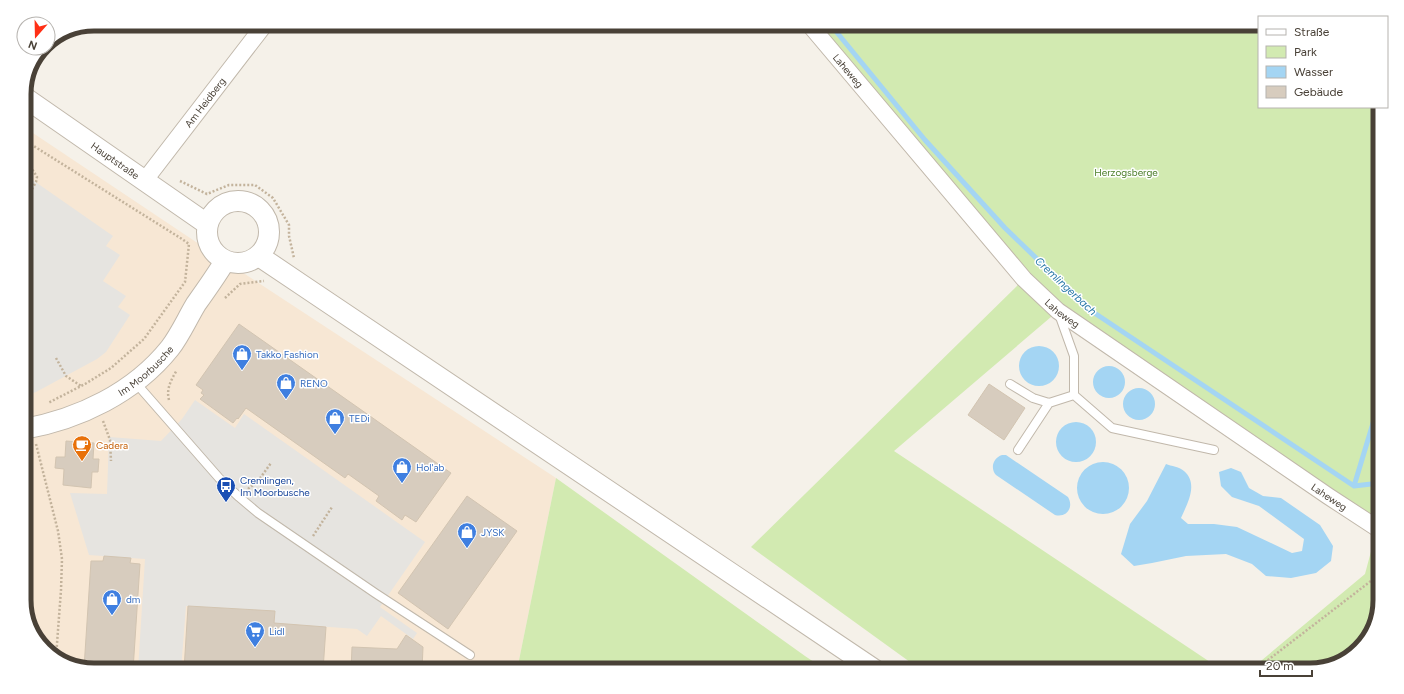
<svg xmlns="http://www.w3.org/2000/svg" width="1404" height="694" font-family="Figtree,sans-serif">
	<style>
		.commercial { fill: #f7e7d4 }
		.green { fill: #d2eab1 }
		.parking { fill: #e6e4e0 }
		.water { fill: #a4d5f3 }
		.lines { fill: none; stroke-linecap: round; stroke-linejoin: round }
		.stream { stroke: #a4d5f3; stroke-width: 5 }
		.building { fill: #d7ccbe; stroke: #d2c4b1 }
		.service-casing { stroke: #c1b8ab; stroke-width: 10 }
		.minor-casing { stroke: #c1b8ab; stroke-width: 18 }
		.tertiary-casing { stroke: #c1b8ab; stroke-width: 22 }
		.path { stroke: #c3b39c; stroke-width: 2.5; stroke-dasharray: 2 2; stroke-linecap: butt }
		.service { stroke: #fff; stroke-width: 8 }
		.minor { stroke: #fff; stroke-width: 16 }
		.tertiary { stroke: #fff; stroke-width: 20 }
		.labels { text-anchor: middle; stroke-width: 3; stroke-linejoin: round; paint-order: stroke }
		.street-label { font-size: 10px; fill: #494137; stroke: #fff }
		.park-label { font-size: 10px; fill: #4b7d28; stroke: #fff }
		.shop-label { font-size: 10px; fill: #366cbe; stroke: #fff; text-anchor: start }
		.food-label { font-size: 10px; fill: #c56008; stroke: #fff; text-anchor: start }
		.transit-label { font-size: 10px; fill: #164399; stroke: #fff; text-anchor: start }
		.water-label { font-size: 11px; font-style: italic; fill: #2978a8; stroke: #fff }
		.rim { fill: none; stroke: #494137; stroke-width: 5 }
	</style>
	<rect width="100%" height="100%" fill="#f5f1e9"/>
	<path class="commercial" d="M24,127L196,242L556,478L517,670H94L63,663L36,639L24,605Z"/>
	<path class="green" d="M814,24H1259V107H1380V600L1373,631L1349,658L1310,670H1250L1365,574L1377,529L1058,311L894,451L1222,670H921L751,547L1024,279Z
		M556,478L805,656L826,670H517Z"/>
	<path class="parking" d="M24,174L113,236L106,246L120,255L103,281L126,296L118,307L130,315L106,352L97,359L36,392L24,396Z
		M195,400L235,428L244,414L425,542L380,607L417,633L413,639L381,616L367,636L357,629L274,623L275,611L186,606L181,670H138L145,559L89,555L70,493L107,494L109,437L161,441L182,419Z"/>
	<path class="water" d="M1019 366a20 20 0 1 1 40 0a20 20 0 1 1-40 0Z
		M1093 382a16 16 0 1 1 32 0a16 16 0 1 1-32 0Z
		M1123 404a16 16 0 1 1 32 0a16 16 0 1 1-32 0Z
		M1056 442a20 20 0 1 1 40 0a20 20 0 1 1-40 0Z
		M1002,455H1006L1068,497C1074,507 1067,518 1055,515L996,475C990,468 993,458 1002,455Z
		M1077 488a26 26 0 1 1 52 0a26 26 0 1 1-52 0Z
		M1166,464C1171,466 1180,467 1184,471C1199,484 1187,504 1181,518L1188,524H1214L1237,527L1292,553L1302,551L1304,539L1259,506L1232,497L1221,486L1219,472L1231,468L1241,472L1249,488L1263,496L1281,498L1320,525L1333,546L1331,561L1316,573L1291,578L1266,576L1252,564L1226,554L1186,556L1152,563L1134,566L1121,554L1130,524L1147,501Z"/>
	<g class="lines">
		<path class="stream" d="M830,24L925,140L1005,228L1090,310L1354,486L1380,483
			M1354,486L1380,400"/>
	</g>
	<path class="building" d="M239,324L451,473L416,522L405,515L402,520L376,501L379,496L348,474L345,478L246,408L238,419L237,418L233,423L200,399L204,395L201,393L203,390L196,385Z
		M989,384L1025,408L1004,440L968,415Z
		M66,441L94,443L93,459H99L98,472H92L91,488L63,485L64,469L55,468L56,457H65Z
		M467,496L517,531L448,629L398,593Z
		M104,556L131,558L130,563L140,564L133,670H94L84,668L91,561H103Z
		M188,606L275,611L274,623L326,627L323,670H184Z
		M406,635L423,647L422,670H351L352,647L397,649Z"/>
	<g class="lines">
		<defs>
			<path id="service" d="M24,206L27,201
				M1059,314L1074,356V395L1112,428L1214,450
				M135,382L219,478L239,497L258,513L375,593L470,655
				M1010,384L1033,398L1049,403L1074,395
				M1018,450L1049,403"/>
			<g id="minor">
				<path id="s1" d="M809,24L1024,279L1058,311L1328,496L1380,530"/>
				<path id="s2" d="M145,180L265,24"/>
			</g>
			<g id="tertiary">
				<path id="s3" d="M24,97L207,224"/>
				<circle cx="238" cy="232" r="31"/>
				<path d="M259,256L302,285L875,670"/>
				<path id="s4" d="M24,429C79,419 134,393 170,348C180,335 187,319 196,304C206,290 216,276 225,261"/>
			</g>
		</defs>
		<use href="#service" class="service-casing"/>
		<use href="#minor" class="minor-casing"/>
		<use href="#tertiary" class="tertiary-casing"/>
		<path class="path" d="M24,140L182,239L189,244L185,282L144,339L111,368L85,384L48,403
			M24,156L37,177L36,182L31,191
			M180,181L207,194L229,185H255L273,198L289,225V236L294,258
			M225,298L240,284L264,281
			M56,358L66,376L81,386
			M169,400C166,389 171,380 177,370
			M103,421L110,440L111,461
			M36,444L58,531L62,559L61,590L56,657
			M248,489L258,481L271,463
			M313,536L332,507
			M892,664L902,670
			M1255,670L1380,574"/>
		<use href="#service" class="service"/>
		<use href="#minor" class="minor"/>
		<use href="#tertiary" class="tertiary"/>
	</g>
	<defs>
		<symbol id="shop-pin" viewBox="-11 -11 22 30"><path d="M0 17L-7.5 6A9.5 9.5 0 1 1 7.5 6Z" fill="#3f7fe0" stroke="#fff"/><path d="M-5-2.5h2.3a2.7 3.5 0 0 1 5.4 0H5L5.5 6h-11ZM-1.5-2.5h3a1.5 2.3 0 0 0-3 0Z" fill="#fff"/></symbol>
		<symbol id="cafe-pin" viewBox="-11 -11 22 30"><path d="M0 17L-7.5 6A9.5 9.5 0 1 1 7.5 6Z" fill="#e8710a" stroke="#fff"/><path d="M-5.5-4.5H6V0H3Q3 3.5 0 3.5H-2.5Q-5.5 3.5-5.5 0ZM3-3.2v2h1.7v-2ZM-6 4.5H4V6H-6Z" fill="#fff"/></symbol>
		<symbol id="bus-pin" viewBox="-11 -11 22 30"><path d="M0 17L-7.5 6A9.5 9.5 0 1 1 7.5 6Z" fill="#1a4fb4" stroke="#fff"/><path d="M-5-6H5V4H4V6H2V4H-2V6H-4V4H-5ZM-3.5-4V0h7V-4ZM-3.5 1.2v1.5H-2V1.2ZM2 1.2v1.5H3.5V1.2Z" fill="#fff"/></symbol>
		<symbol id="supermarket-pin" viewBox="-11 -11 22 30"><path d="M0 17L-7.5 6A9.5 9.5 0 1 1 7.5 6Z" fill="#3f7fe0" stroke="#fff"/><path d="M-6-5.5h2.5l.6 2H6L4.5 2H-2.5L-4.4-4H-6ZM-1.5 3.2a1.3 1.3 0 1 0 .1 0ZM3 3.2a1.3 1.3 0 1 0 .1 0Z" fill="#fff"/></symbol>
	</defs>
	<g fill-rule="evenodd">
		<use href="#shop-pin" x="231" y="343" width="22" height="30"/>
		<use href="#shop-pin" x="275" y="372" width="22" height="30"/>
		<use href="#shop-pin" x="324" y="407" width="22" height="30"/>
		<use href="#cafe-pin" x="71" y="434" width="22" height="30"/>
		<use href="#shop-pin" x="391" y="456" width="22" height="30"/>
		<use href="#bus-pin" x="215" y="475" width="22" height="30"/>
		<use href="#shop-pin" x="456" y="521" width="22" height="30"/>
		<use href="#shop-pin" x="101" y="588" width="22" height="30"/>
		<use href="#supermarket-pin" x="244" y="620" width="22" height="30"/>
	</g>
	<g class="labels">
		<g class="street-label">
			<text dy="4" stroke="none"><textPath href="#s1" startOffset="61">Laheweg</textPath></text>
			<text dy="4" stroke="none"><textPath href="#s2" startOffset="98">Am Heidberg</textPath></text>
			<text dy="4" stroke="none"><textPath href="#s3" startOffset="111">Hauptstraße</textPath></text>
			<text dy="4" stroke="none"><textPath href="#s1" startOffset="385">Laheweg</textPath></text>
			<text dy="4" stroke="none"><textPath href="#s4" startOffset="137">Im Moorbusche</textPath></text>
			<text dy="4" stroke="none"><textPath href="#s1" startOffset="709">Laheweg</textPath></text>
		</g>
		<g class="park-label">
			<text x="1126" y="176">Herzogsberge</text>
		</g>
		<g class="shop-label">
			<text x="256" y="358">Takko Fashion</text>
			<text x="300" y="387">RENO</text>
			<text x="349" y="422">TEDi</text>
			<text x="416" y="471">Hol'ab</text>
			<text x="481" y="536">JYSK</text>
			<text x="126" y="603">dm</text>
			<text x="269" y="635">Lidl</text>
		</g>
		<g class="food-label">
			<text x="96" y="449">Cadera</text>
		</g>
		<g class="transit-label">
			<text x="240" y="484">Cremlingen,<tspan x="240" dy="12">Im Moorbusche</tspan></text>
		</g>
		<g class="water-label">
			<text transform="translate(1066 286) rotate(43)" y="4">Cremlingerbach</text>
		</g>
	</g>
	<path d="M0 0H1404V694H0ZM94 31H1310A63 63 0 0 1 1373 94V600A63 63 0 0 1 1310 663H94A63 63 0 0 1 31 600V94A63 63 0 0 1 94 31Z" fill="#fff" fill-rule="evenodd"/>
	<path class="rim" d="M94 31H1310A63 63 0 0 1 1373 94V600A63 63 0 0 1 1310 663H94A63 63 0 0 1 31 600V94A63 63 0 0 1 94 31Z"/>
	<rect x="1258" y="16" width="130" height="92" fill="#ffffff" stroke="#b6b3af"/>
	<rect x="1266" y="29" width="20" height="6" fill="#ffffff" stroke="#b6b3af"/>
	<text x="1294" y="36" font-size="12" fill="#494137">Straße</text>
	<rect x="1266" y="46" width="20" height="12" fill="#d2eab1" stroke="#b6b3af"/>
	<text x="1294" y="56" font-size="12" fill="#494137">Park</text>
	<rect x="1266" y="66" width="20" height="12" fill="#a4d5f3" stroke="#b6b3af"/>
	<text x="1294" y="76" font-size="12" fill="#494137">Wasser</text>
	<rect x="1266" y="86" width="20" height="12" fill="#d7ccbe" stroke="#b6b3af"/>
	<text x="1294" y="96" font-size="12" fill="#494137">Gebäude</text>
	<g transform="translate(36 36) rotate(200)"><circle r="19" fill="#ffffff" stroke="#b6b3af"/>
	<path d="M0-3L7 15L0 10L-7 15Z" fill="#ff2f15"/>
	<text y="-6" font-size="11" font-weight="bold" text-anchor="middle" fill="#494137">N</text>
	</g>
	<path d="M1260 670v6h52v-6" fill="none" stroke="#494137" stroke-width="2"/>
	<text x="1266" y="670" font-size="12" fill="#494137" stroke="#ffffff" stroke-width="3" paint-order="stroke">20 m</text>
</svg>
